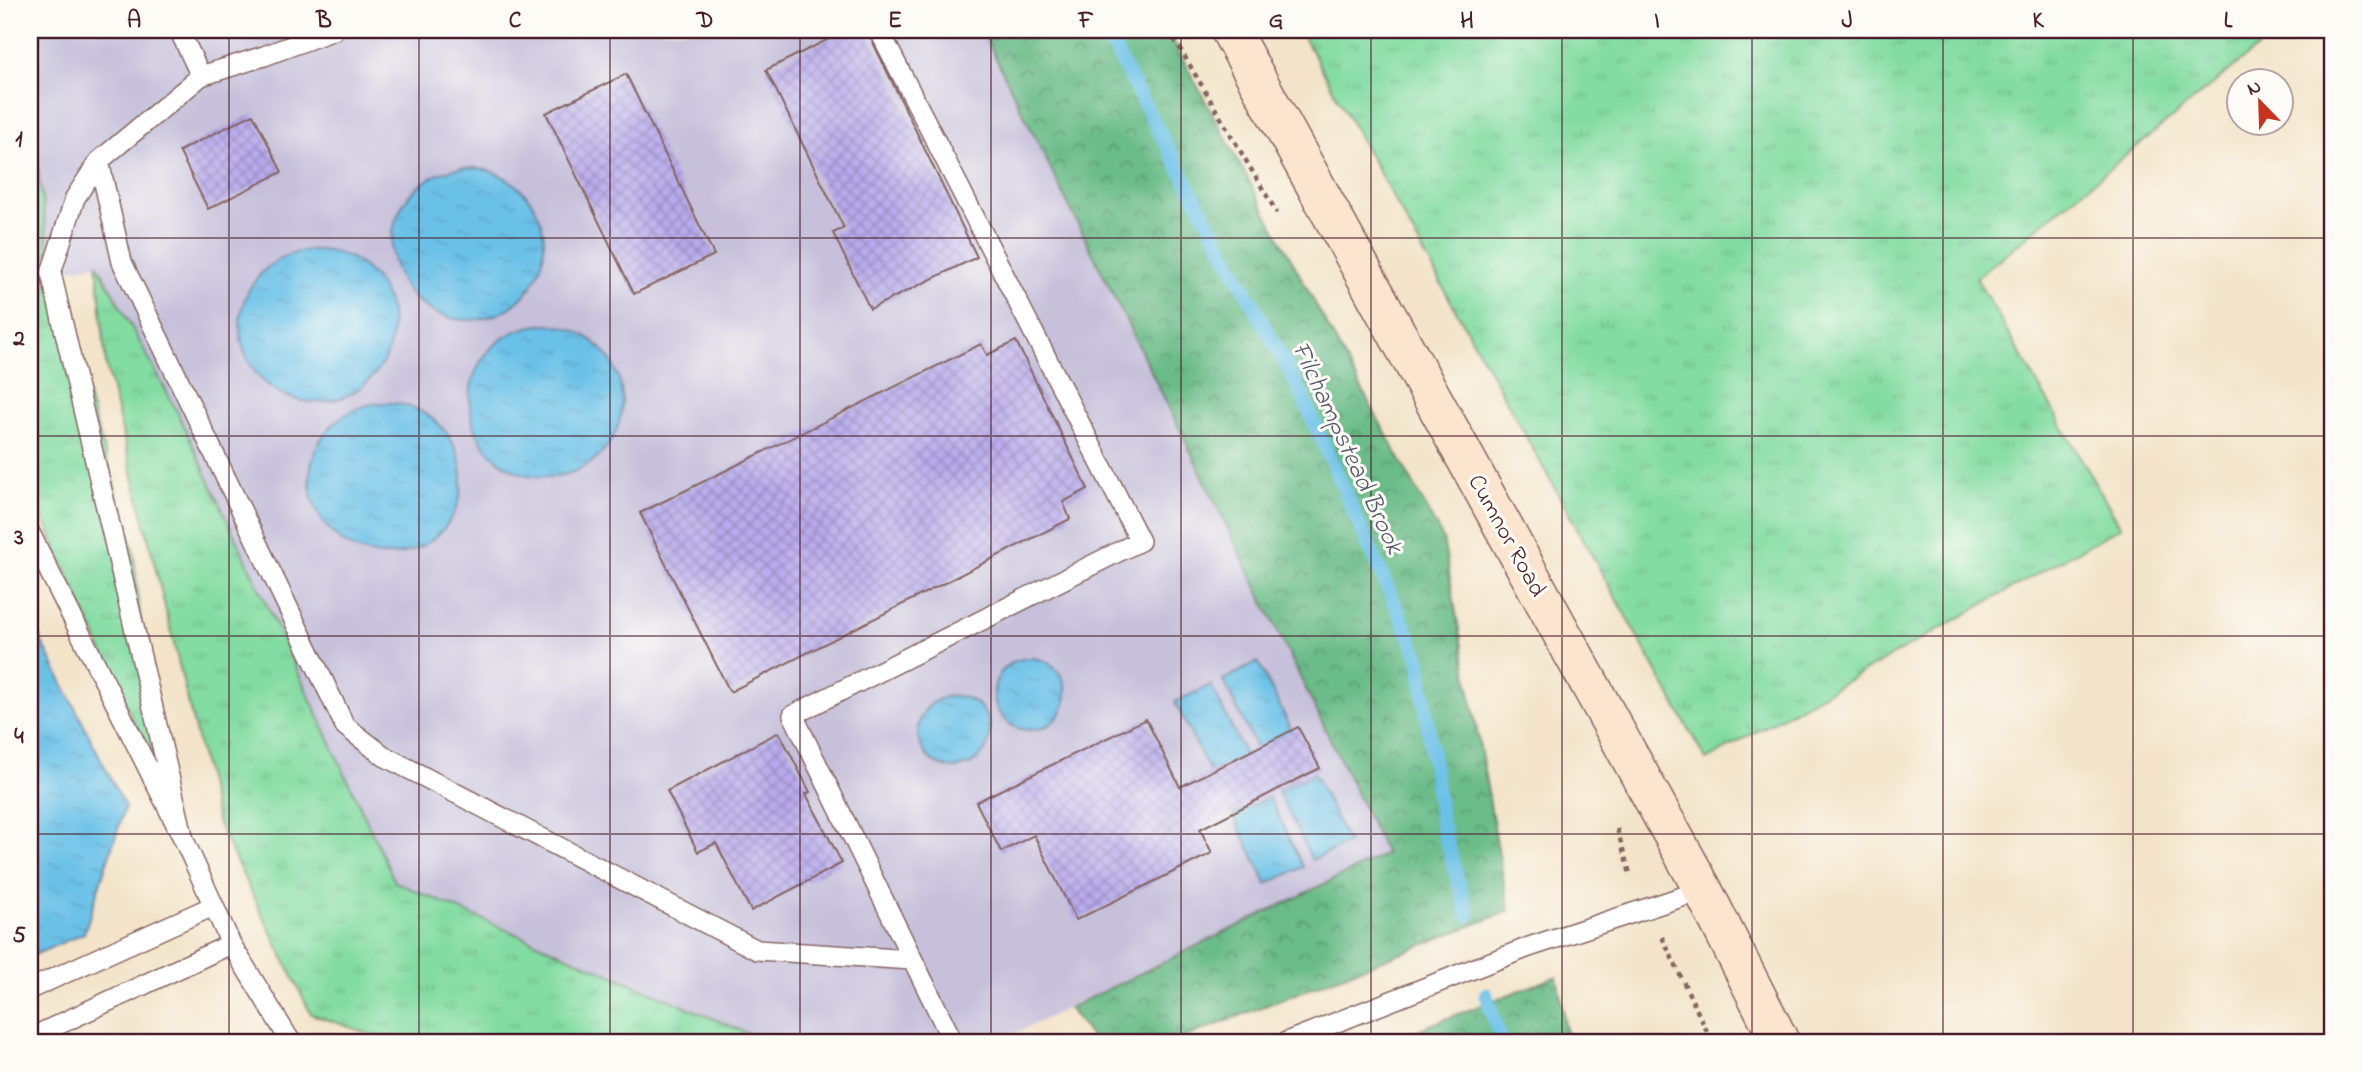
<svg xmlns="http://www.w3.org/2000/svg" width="2362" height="1072" font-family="'Indie Flower',sans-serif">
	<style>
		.industrial { fill: #c6c0da }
		.grass { fill: url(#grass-tufts); stroke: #667e66; stroke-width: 2 }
		.forest { fill: url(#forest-crowns); stroke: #5a6e5a; stroke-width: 2 }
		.water { fill: url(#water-ripples); stroke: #5a708a; stroke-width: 2 }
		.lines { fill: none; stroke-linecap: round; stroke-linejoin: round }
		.stream { stroke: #6bc1e8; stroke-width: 14 }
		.building { fill: url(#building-cross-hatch) }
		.lane-casing { stroke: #856462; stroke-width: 22 }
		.secondary-casing { stroke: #856462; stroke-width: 41 }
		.path { stroke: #856462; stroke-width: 4.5; stroke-dasharray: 5 5; stroke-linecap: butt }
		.lane { stroke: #fff; stroke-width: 19 }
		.secondary { stroke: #fce5cf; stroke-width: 38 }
		.grid { fill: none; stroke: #4a1f2b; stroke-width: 2; stroke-opacity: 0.55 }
		.labels { text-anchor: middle; stroke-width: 6; stroke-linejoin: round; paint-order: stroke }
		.street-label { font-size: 24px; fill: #4a1f2b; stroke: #fdfcf7 }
		.water-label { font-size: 26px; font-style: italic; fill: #56586d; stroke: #fdfcf7 }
		.neatline { fill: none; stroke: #4a1f2b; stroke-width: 2.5 }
		.grid-label { font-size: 23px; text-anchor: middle; font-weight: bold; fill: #4a1f2b }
	</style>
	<defs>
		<pattern id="grass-tufts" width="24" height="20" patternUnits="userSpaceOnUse" patternTransform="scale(1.75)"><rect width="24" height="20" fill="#83dca2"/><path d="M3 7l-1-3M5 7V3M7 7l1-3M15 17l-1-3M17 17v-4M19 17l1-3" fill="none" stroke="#73bc8c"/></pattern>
		<pattern id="forest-crowns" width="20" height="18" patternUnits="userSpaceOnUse" patternTransform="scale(1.75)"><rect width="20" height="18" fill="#6abc88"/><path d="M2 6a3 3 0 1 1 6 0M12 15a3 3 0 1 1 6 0" fill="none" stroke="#59986f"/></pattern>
		<pattern id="water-ripples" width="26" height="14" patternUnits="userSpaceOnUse" patternTransform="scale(1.75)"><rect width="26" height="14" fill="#6bc1e8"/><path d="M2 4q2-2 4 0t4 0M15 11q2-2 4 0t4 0" fill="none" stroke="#5ea5c7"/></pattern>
		<pattern id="building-cross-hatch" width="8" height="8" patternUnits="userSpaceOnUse" patternTransform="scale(1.75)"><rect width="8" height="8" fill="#b8abed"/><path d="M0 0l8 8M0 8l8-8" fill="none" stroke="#988bc0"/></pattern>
	</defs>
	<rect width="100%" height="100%" fill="#fdfcf7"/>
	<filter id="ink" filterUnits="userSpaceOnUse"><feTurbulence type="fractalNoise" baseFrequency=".0143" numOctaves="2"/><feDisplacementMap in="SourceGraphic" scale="14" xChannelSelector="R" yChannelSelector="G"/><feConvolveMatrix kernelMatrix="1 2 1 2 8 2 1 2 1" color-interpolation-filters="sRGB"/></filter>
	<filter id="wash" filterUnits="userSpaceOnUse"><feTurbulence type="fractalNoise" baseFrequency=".00686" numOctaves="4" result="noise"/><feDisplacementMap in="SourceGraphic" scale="28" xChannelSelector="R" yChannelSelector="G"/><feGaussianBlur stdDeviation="1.57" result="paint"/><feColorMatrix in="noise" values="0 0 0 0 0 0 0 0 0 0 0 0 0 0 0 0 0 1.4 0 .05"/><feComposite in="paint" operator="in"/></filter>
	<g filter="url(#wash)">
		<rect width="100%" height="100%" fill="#f3e4c9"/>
		<path class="industrial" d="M30,30H982L1194,458L1386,855L997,1042H768L395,882L177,411L98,264L51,273L33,122L30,115Z"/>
		<path class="grass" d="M1300,30H2279L1976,278L2121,527L1706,760Z
			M30,115L33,122L51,273L133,548L155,769L30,489Z
			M97,263L177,411L395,882L768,1042H453L376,1036L311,1014L218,824L106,365Z"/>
		<path class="forest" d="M982,30H1167L1443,539L1509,911L1172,1042H1095L1069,1008L1386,854L1194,458Z
			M1557,976L1568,1042H1386Z"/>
		<path class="water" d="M392 244a76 76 0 1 1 152 0a76 76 0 1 1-152 0Z
			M240 326a76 76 0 1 1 152 0a76 76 0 1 1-152 0Z
			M470 401a76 76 0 1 1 152 0a76 76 0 1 1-152 0Z
			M310 479a76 76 0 1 1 152 0a76 76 0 1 1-152 0Z
			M30,618L125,807L84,933L30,957Z
			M994 694a36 36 0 1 1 72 0a36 36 0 1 1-72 0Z
			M1258,662L1292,731L1257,749L1223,680Z
			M1211,685L1245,755L1210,772L1175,702Z
			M918 732a36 36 0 1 1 72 0a36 36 0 1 1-72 0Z
			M1314,773L1348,843L1312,860L1278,791Z
			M1269,797L1303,867L1267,884L1233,815Z"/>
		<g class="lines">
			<path class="stream" d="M1104,30L1300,391L1419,658L1441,822L1468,915
				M1486,994L1501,1042"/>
		</g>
		<g id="blocks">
			<path class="building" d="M847,30H867L977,257L870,309L833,233L844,228L766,70Z
				M626,74L714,255L634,294L546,113Z
				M253,114L282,172L208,209L179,151Z
				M1016,341L1088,489L1063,502L1070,519L730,692L640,513L981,344L987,355Z
				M1146,719L1180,787L1298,727L1320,768L1200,829L1212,853L1076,920L1034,835L1001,852L976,802Z
				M779,732L810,792L806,794L842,863L751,911L716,843L698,852L667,791Z"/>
		</g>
	</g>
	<g filter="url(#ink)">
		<use href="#blocks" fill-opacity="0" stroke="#856462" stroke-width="2"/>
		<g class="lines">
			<defs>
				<path id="lane" d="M179,30L201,76L264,56L334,30
					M879,30L1140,541L793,715L953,1042
					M201,76L99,161L122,262L345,726L384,756L757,950L912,960
					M99,161L75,198L51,273L184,840
					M30,533L184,840L231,944L291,1042
					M30,989L213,906
					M30,1038L231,944
					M1286,1042L1529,947L1703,890"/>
				<path id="secondary" d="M1230,30L1703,890L1780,1042"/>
			</defs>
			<use href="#lane" class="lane-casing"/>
			<use href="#secondary" class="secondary-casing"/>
			<path class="path" d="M1169,30L1277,213
				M1617,829L1631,877
				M1662,937L1712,1042"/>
			<use href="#lane" class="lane"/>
			<use href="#secondary" class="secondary"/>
		</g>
	</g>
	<path class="grid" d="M229,30V1042M419,30V1042M610,30V1042M800,30V1042M991,30V1042M1181,30V1042M1371,30V1042M1562,30V1042M1752,30V1042M1943,30V1042M2133,30V1042M30,238H2332M30,436H2332M30,636H2332M30,834H2332"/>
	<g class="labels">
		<g class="street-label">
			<text transform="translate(1508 535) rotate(61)" y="8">Cumnor Road</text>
		</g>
		<g class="water-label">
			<text transform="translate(1349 447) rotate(65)" y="9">Filchampstead Brook</text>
		</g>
	</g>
	<rect width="2362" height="1072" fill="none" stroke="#fdfcf7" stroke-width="77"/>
	<g transform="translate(2260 102) rotate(337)"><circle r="33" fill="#fdfcf7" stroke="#b5a4a5" stroke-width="2"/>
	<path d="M0-5L12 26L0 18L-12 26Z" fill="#c8321e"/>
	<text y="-10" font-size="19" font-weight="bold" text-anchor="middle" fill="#4a1f2b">N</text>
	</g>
	<rect x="38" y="38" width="2286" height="996" class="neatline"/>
	<g class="grid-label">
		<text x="134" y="27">A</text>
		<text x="324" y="27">B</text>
		<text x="515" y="27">C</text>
		<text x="705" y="27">D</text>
		<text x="895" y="27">E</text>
		<text x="1086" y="27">F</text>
		<text x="1276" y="27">G</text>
		<text x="1467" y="27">H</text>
		<text x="1657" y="27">I</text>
		<text x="1847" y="27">J</text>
		<text x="2038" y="27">K</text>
		<text x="2228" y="27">L</text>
		<text x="19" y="146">1</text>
		<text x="19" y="345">2</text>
		<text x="19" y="544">3</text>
		<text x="19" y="743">4</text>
		<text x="19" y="942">5</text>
	</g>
</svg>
